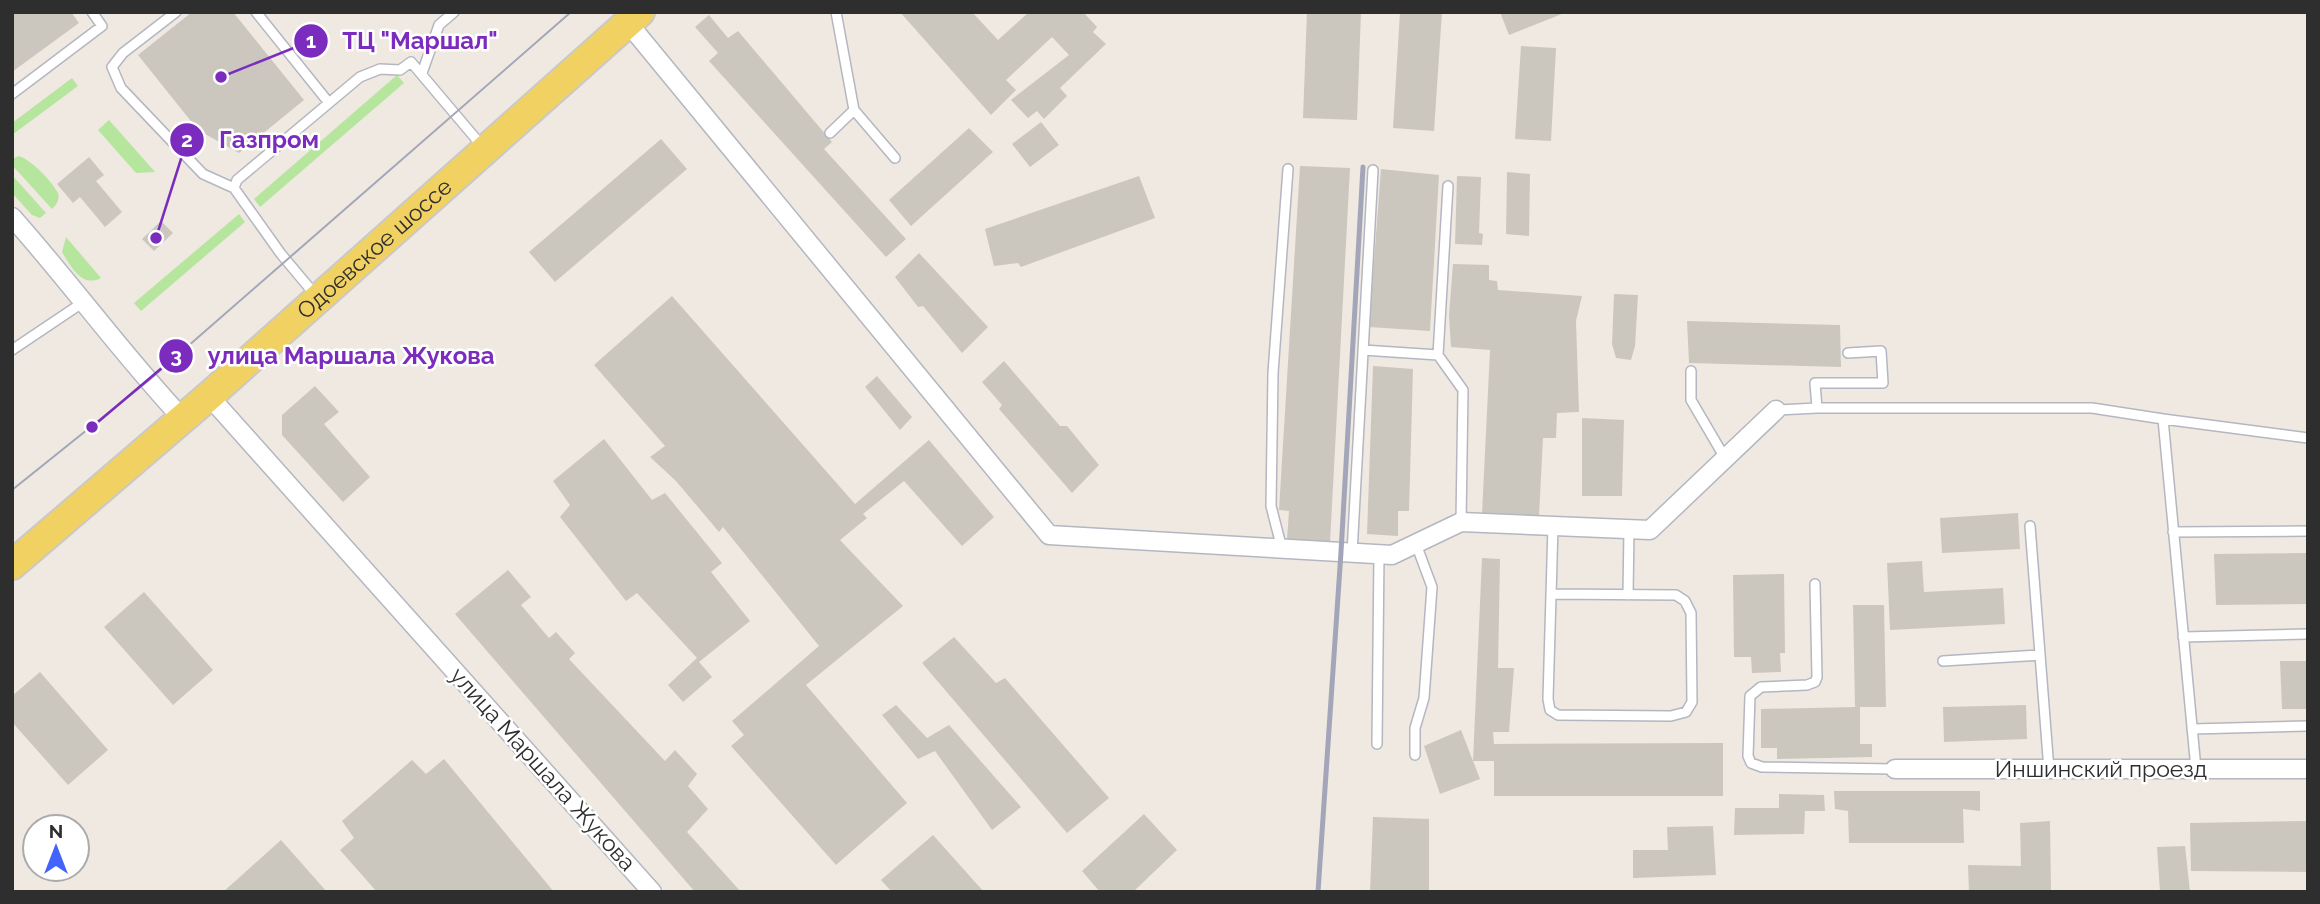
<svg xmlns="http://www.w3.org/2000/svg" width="2320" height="904" font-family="Raleway,sans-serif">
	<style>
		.green { fill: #b6e59e }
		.building { fill: #cbc7bf }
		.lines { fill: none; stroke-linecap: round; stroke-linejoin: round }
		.service-casing { stroke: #b4b7c1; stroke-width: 12 }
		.minor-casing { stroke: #b4b7c1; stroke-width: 21 }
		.primary-casing { stroke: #c9c9c9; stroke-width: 32 }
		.service { stroke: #fff; stroke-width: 9 }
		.minor { stroke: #fff; stroke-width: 18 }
		.primary { stroke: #f2d163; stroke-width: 28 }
		.tram { stroke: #a3a6b8; stroke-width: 2 }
		.rail { stroke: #a3a6b8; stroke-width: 5 }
		.labels { text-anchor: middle; stroke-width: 5; stroke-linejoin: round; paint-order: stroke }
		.street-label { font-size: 23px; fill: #2e2e2e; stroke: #fff }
		.leader { fill: none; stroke: #7b2cbf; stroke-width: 2.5 }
		.callout-dot { fill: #7b2cbf; stroke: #fff; stroke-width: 2.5 }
		.mark-label { font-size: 21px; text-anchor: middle; font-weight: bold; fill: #fff }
		.callout-label { font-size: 24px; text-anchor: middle; font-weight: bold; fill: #7b2cbf; stroke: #fff; stroke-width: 5; stroke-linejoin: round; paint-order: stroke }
	</style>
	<rect width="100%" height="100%" fill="#efe9e1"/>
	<path class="green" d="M397,75L404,83L260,207L254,199Z
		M72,78L78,86L12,135V123Z
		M109,120L155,172L136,173L98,130Z
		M19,156C31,160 52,181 58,193C60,200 56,205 52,209L12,165V159Z
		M12,175L46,213L40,218L32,215L12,193Z
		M239,214L245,222L141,311L134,303Z
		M66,237L101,278C82,288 71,267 62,252Z"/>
	<path class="building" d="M16,12H71L79,23L12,72V15Z
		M192,12H233L304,100L239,153L198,130L138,55Z
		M900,12H972L998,40L1029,12H1083L1097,27L1093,32L1106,44L1060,88L1067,96L1044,119L1037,111L1028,118L1011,100L1069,55L1052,37L1006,80L1016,90L991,115Z
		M1307,12H1361L1357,120L1303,118Z
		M1400,12H1442L1434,131L1393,128Z
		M1500,12H1567L1509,35Z
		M709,15L728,38L738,31L832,142L824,149L906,239L886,257L709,61L718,53L695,27Z
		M1521,46L1556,48L1551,141L1515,139Z
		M1041,122L1059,145L1030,167L1012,144Z
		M969,128L993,152L911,226L889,200Z
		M661,139L687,169L555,282L529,252Z
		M89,157L104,175L96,181L122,212L105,227L80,197L73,203L57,184Z
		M1300,166L1350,168L1330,543L1287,540L1289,511L1279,510Z
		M1381,169L1439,175L1430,331L1369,327Z
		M1507,172L1530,174L1529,236L1506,234Z
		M1139,176L1155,218L1021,267L1018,263L994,266L985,229Z
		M1457,176L1481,177L1479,233L1483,234L1482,245L1455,244Z
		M161,221L173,233L154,251L142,239Z
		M919,253L988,327L962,353L923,306L918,307L895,277Z
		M1453,264L1489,265V280L1497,281L1498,290L1582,296L1576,321L1579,412L1557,413L1556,438H1543L1539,516L1482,514L1490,350L1451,347L1449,315Z
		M1614,294L1638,295L1635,346L1631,360L1616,358L1612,344Z
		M672,296L855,504L929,440L994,517L962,546L904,481L863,514L867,518L840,540L903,606L806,685L907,803L836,865L731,746L744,735L732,721L819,646L723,527L719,532L676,481L650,457L665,446L594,365Z
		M1687,321L1840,325L1841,367L1689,363Z
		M1004,361L1060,426H1067L1099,465L1072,493L999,409L1002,405L982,382Z
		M1373,366L1413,369L1409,511H1398V536L1367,534Z
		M877,376L912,417L900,430L865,387Z
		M315,386L339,412L324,424L370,477L343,502L282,435V415Z
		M1582,418L1624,420L1622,496H1582Z
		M604,439L652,500L665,493L722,563L711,572L750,621L699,662L712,677L683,702L668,685L697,658L637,593L626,601L560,517L570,505L553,481Z
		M2018,513L2020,549L1942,553L1940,518Z
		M2308,553V604L2216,605L2214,554Z
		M1482,558L1500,559L1498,668H1514L1509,732H1493L1494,744L1723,743V796H1494V761H1473Z
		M1922,561L1924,592L2003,588L2005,624L1890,630L1887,563Z
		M508,570L531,597L521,605L549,638L556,632L575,653L569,659L665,761L675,750L697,774L688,786L708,809L687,832L741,892H695L455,614Z
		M1784,574L1785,653H1780L1781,672L1752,673L1751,657H1734L1733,575Z
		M144,592L213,670L173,705L104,627Z
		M1853,605H1884L1886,707H1860V744H1872V757L1777,759V748H1761V709L1855,707Z
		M954,637L996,683L1005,678L1109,798L1067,833L922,663Z
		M2280,661H2308V709H2282Z
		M40,672L108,750L68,785L12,722V696Z
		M896,705L927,738L949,725L1021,807L992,830L935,751L918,759L882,715Z
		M2026,705L2027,739L1944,742L1943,707Z
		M1461,730L1480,779L1440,794L1424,746Z
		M444,759L554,892H377L340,850L354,838L342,821L412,760L426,774Z
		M1834,791H1980V811L1963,809L1964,843H1849L1848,811L1835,809Z
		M1779,794L1824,795L1825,811H1805L1804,834L1734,835L1735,808H1779Z
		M1144,814L1177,850L1133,892H1100L1082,871Z
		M1373,817L1429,819V892H1370Z
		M2050,821L2051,892H1969L1968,865L2021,866L2020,823Z
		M2308,821V872L2191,871L2190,823Z
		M1713,826L1716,875L1633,878V850H1668L1667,827Z
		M933,835L984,892H892L881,880Z
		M281,840L327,892H223Z
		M2185,846L2190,892H2160L2157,847Z"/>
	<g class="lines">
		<defs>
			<path id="service" d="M176,12L123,53L112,67L121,88L203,174L234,188
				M256,12L329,103
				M422,73L439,25L454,12
				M12,94L102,26L92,12
				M854,110L895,158
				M830,133L854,110L836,12
				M317,297L281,254L234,188L237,180L360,77L380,69L400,70L411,62L482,146
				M12,350L85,301
				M1363,350L1438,355L1463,390L1461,522
				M1438,355L1448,186
				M1691,371V400L1725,458
				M1817,408H2092L2163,419L2196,769
				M1776,410L1817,408L1815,383H1883L1881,351L1848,353
				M2163,419L2308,438
				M2030,526L2049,770
				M2173,532L2308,531
				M1282,549L1271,506L1273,373L1288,169
				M1352,553L1373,170
				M1815,584L1817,677L1815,682L1807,685L1761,687L1750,696L1748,756L1751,763L1762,767L1895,769
				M1551,594L1676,595L1685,601L1691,613L1692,702L1686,712L1671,716L1558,715L1550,710L1548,699L1553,526
				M1628,595L1629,529
				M2183,637L2308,634
				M1943,661L2040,655
				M2192,729L2308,726
				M1377,744L1379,554
				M1415,755V728L1424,698L1432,587L1416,544"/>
			<path id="minor" d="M628,23L1049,535L1392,555L1461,522L1650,530L1776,410
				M12,217C71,283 122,354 182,418
				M209,396L652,892
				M1895,769H2308"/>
			<g id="primary">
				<path id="s1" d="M12,565L209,396L640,12"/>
			</g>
		</defs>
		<use href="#service" class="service-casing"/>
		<use href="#minor" class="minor-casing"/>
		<use href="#primary" class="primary-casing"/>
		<use href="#service" class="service"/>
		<use href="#minor" class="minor"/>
		<use href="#primary" class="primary"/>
		<path class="tram" d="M12,490L148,381L571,12"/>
		<path class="rail" d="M1318,892L1341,552L1363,167"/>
	</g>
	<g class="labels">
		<g class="street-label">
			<text dy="8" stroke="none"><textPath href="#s1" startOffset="481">Одоевское шоссе</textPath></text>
			<text transform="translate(543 769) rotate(48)" y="8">улица Маршала Жукова</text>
			<text x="2101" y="777">Иншинский проезд</text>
		</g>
	</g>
	<path class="leader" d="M221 77L311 41M156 238L187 140M92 427L176 356"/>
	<g class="callout-dot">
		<circle cx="221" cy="77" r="7"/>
		<circle cx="156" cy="238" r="7"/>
		<circle cx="92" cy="427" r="7"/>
		<circle cx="311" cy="41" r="18"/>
		<circle cx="187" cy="140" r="18"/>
		<circle cx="176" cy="356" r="18"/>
	</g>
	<g class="mark-label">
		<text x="311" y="48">1</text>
		<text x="187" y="147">2</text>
		<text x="176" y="363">3</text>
	</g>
	<g class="callout-label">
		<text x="420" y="49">ТЦ "Маршал"</text>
		<text x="269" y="148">Газпром</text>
		<text x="351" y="364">улица Маршала Жукова</text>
	</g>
	<rect width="2320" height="904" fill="none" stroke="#2e2e2e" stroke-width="28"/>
	<g transform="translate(56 848)"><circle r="33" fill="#ffffff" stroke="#ababab" stroke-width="2"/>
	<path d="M0-5L12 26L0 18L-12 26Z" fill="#4264fb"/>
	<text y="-10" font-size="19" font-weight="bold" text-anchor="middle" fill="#2e2e2e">N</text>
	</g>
</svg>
